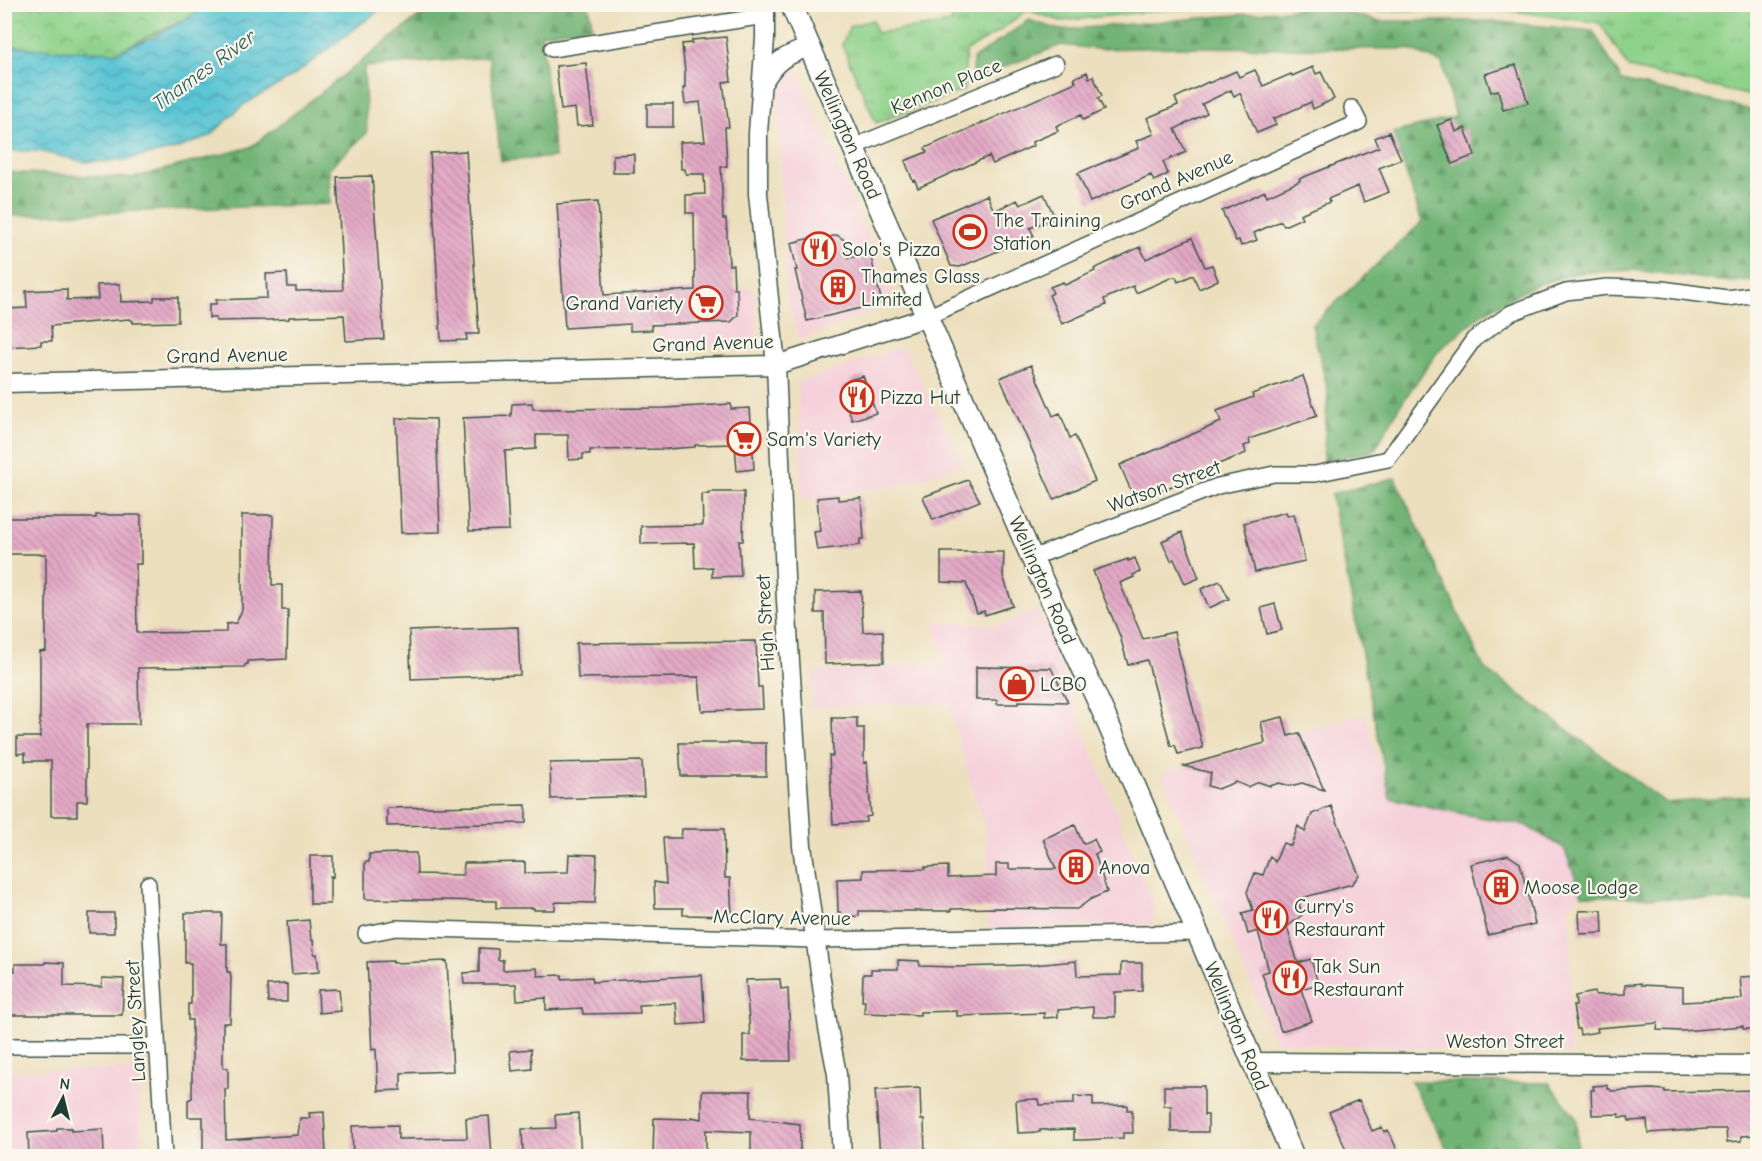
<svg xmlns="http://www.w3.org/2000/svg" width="1762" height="1161" font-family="'Comic Neue',sans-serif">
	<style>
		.built { fill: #f5cfda }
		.grass { fill: url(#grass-tufts); stroke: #56885f; stroke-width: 1.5 }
		.forest { fill: url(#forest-firs); stroke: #487855; stroke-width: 1.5 }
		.park { fill: url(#park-crowns); stroke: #56885f; stroke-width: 1.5 }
		.water { fill: url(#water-waves); stroke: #3c8184; stroke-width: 1.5 }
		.building { fill: url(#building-back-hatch) }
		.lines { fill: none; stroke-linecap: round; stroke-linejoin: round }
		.minor-casing { stroke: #3e5549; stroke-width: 18 }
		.tertiary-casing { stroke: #3e5549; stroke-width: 21 }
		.secondary-casing { stroke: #3e5549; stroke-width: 24 }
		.minor { stroke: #fff; stroke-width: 15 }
		.tertiary { stroke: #fff; stroke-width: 18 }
		.secondary { stroke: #fff; stroke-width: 21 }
		.labels { text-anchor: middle; stroke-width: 4.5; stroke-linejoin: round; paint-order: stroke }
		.street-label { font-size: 20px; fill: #1f3d34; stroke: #fbf7ec }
		.poi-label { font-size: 20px; fill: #1f3d34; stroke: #fbf7ec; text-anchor: start }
		.water-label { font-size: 21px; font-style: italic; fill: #2e5f5c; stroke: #fbf7ec }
	</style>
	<defs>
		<pattern id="grass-tufts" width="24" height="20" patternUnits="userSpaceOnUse" patternTransform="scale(1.5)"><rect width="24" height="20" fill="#8ed28a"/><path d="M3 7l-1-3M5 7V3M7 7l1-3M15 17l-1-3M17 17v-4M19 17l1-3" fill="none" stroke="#73ac72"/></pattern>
		<pattern id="forest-firs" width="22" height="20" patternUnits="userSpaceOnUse" patternTransform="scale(1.5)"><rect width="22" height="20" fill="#72b476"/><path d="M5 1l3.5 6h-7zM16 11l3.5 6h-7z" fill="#5d9462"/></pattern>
		<pattern id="park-crowns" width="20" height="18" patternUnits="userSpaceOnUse" patternTransform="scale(1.5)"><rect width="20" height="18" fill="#8ed28a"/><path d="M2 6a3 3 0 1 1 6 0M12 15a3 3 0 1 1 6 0" fill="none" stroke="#73ac72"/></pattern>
		<pattern id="water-waves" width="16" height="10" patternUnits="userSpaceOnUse" patternTransform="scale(1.5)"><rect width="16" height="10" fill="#5ac5d4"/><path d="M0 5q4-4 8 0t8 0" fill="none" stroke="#4aa1ad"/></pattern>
		<pattern id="building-back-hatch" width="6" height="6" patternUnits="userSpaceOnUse" patternTransform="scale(1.5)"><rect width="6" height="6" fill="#e4a9c6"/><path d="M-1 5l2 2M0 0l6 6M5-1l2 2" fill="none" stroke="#b88ba2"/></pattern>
	</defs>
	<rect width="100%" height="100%" fill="#fbf7ec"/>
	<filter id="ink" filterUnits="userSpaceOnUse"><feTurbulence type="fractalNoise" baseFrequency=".0167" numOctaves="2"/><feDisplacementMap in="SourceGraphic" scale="12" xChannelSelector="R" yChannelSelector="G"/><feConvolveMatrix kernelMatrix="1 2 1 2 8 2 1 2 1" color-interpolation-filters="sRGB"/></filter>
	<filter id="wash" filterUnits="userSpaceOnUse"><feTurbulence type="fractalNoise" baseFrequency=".008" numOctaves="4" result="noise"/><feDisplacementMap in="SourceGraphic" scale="24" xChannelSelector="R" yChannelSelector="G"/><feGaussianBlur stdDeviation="1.35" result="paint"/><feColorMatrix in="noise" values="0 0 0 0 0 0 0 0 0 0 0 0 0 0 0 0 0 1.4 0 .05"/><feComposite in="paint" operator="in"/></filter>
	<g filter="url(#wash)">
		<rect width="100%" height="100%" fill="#ecdfbd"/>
		<path class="built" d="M796,69L896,303L799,340L787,300L777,92Z
			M754,289L758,333L746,344L660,348L658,290Z
			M903,347L964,464L904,484L802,501L798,382Z
			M1039,610L1105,786L1155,909L1152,925L988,928L987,837L948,703L810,708L814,672L945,663L934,621L999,625Z
			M1365,714L1390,798L1473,816L1525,825L1564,848L1582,895L1570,904V1054L1275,1042L1161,773Z
			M139,1069L142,1156H8L7,1119H5V1071Z"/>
		<path class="grass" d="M949,5V4L1237,5L1163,10L1061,21L1027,10L1000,31L966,51L964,90L876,123L842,45L850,26L873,20L876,33L952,23Z
			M1364,5H1757V97L1629,68L1600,23L1492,8L1377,11Z"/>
		<path class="forest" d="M434,5H589L592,26L541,34L555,157L501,161L489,57L364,67L367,133L329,168L330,204L5,216V172L132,178L251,147Z
			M1319,6L1378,21H1489L1593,31L1622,81L1757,111V280L1731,282L1634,270L1577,273L1533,286L1482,314L1439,350L1401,404L1374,451L1323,461L1328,391L1312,325L1422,222L1393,133L1455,117L1442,63L1408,49L1182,47L1097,49L1061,45L973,79V59L1029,20L1060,30L1248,14Z
			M1395,478L1484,668L1666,803L1757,795V902L1582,895L1564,848L1525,825L1473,816L1390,798L1331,494Z
			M1411,1081L1549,1083L1576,1118L1578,1156H1451Z"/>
		<path class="park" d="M5,5H207L194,15L116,52L24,49L5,42Z"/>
		<path class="water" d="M207,5H386L290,78L243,105L210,136L176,149L120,161L84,162L39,151H5V46L70,51L116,52L154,37L194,15Z"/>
		<g id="blocks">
			<path class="building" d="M726,37L731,81L723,82L729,127H725L727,166L721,167L723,219H726L729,265H733L734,289H737L738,315L731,322L651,325L652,330L630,331V324L565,328L557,204L598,201L604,295L695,290L694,213H686V195L705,194L704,174H686L685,169H681L680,142L705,141L700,102L685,104L683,88H685V72L682,44L692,43V40Z
				M586,63L593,125L577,126L575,108L561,110L556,66Z
				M1516,65L1528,103L1503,110L1498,90L1491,92L1485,74Z
				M1313,67L1316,74L1321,72L1334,99L1313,109L1311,102L1273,119L1276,125L1257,133L1240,93L1234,96L1231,90L1202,104L1207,113L1175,129L1186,152L1163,162L1168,174L1154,181L1151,175L1090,202L1078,173L1139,148L1136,141L1154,134L1147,118L1178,105L1175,98L1208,82L1209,83L1236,71L1239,77L1255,70L1263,86L1291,74L1292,76Z
				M1087,72L1089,78L1093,76L1102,96L1098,98L1104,110L1083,120L1081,115L1056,126L1058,131L1032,142L1033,146L993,164L989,156L918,188L915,180L913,181L905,161L927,152L925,148L1076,82L1074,78Z
				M647,104H673V127H647Z
				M1452,120L1456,132L1465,128L1475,155L1452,164L1437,125Z
				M1389,132L1401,159L1379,168L1389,192L1364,202L1358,186L1328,199L1330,202L1300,214L1302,218L1284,226L1281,221L1254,233L1257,240L1241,246L1239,240L1236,241L1222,211L1265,191L1267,196L1300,181L1299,179L1379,147L1375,138Z
				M466,151L479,334H466L467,340L441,341L430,153Z
				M634,154V173H613V155Z
				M372,176L384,339L346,341L344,315L289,317V319L267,320L216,321V318H209V304H216V300L267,298L266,274L287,273L288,287H296V291L343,290L337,177Z
				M1044,194L1055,218L1030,228L1034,236L960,267L951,266L931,219L987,195L994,211L1017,200L1020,205Z
				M837,235L844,240L848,258L870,253L882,303L807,321L795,270H797L791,243L814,237L819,240Z
				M1192,238L1205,267L1212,265L1218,280L1199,289L1193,275L1178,282L1176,277H1173L1136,293L1133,286L1104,299L1106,305L1062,324L1049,295L1053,293L1050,287L1063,282L1065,285L1095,271L1094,269L1140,247L1146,259Z
				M120,284L121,302L154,301V297H178V322L133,323V321L129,319L51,326L52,341H41V345L6,347L4,309L27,308L26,291L67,289V300L98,299L97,285Z
				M1031,365L1053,416L1060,413L1070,438L1075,436L1095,481L1054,499L1000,378Z
				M863,376L876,413L852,420L841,387L851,383L850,380Z
				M1303,376L1317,416L1249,439L1250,444L1244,446L1246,453L1211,467L1187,478L1188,480L1135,500L1120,465L1221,422L1217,411L1253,397L1252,394Z
				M532,403L533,409L666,408L731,404V409L750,408L754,469L737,471L735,444L695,445V447L666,449L590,450V454H583V459L569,460L568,435H536V449L505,451L509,530L469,531L463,418L511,416L512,404Z
				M396,418L436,419L440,532L401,533Z
				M968,480L980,501L933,520L923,497Z
				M709,492H744L743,541H739L741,576L712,577V567L695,568L694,543L641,544V526L703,525L702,494H709Z
				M838,496V500L861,498L864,539H860V545L817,550L814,532L820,531L817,498Z
				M1286,512L1287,516L1294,514L1305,561L1255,572L1244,523Z
				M96,515H141V564H136L137,633L226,632V624L236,623L242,610V515H273L272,585H282V610H288L287,659L248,661V664H246L244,667L138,668L139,724H87V801H77V816H51V761H25V753L17,754V737H40V652L46,651V554H4V518H96Z
				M1182,532L1199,578L1185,584L1174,559L1171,561L1162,541Z
				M941,552H1004L1003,576L1013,606L985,615L984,611L977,613L966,583L941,582Z
				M1135,558L1140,572L1133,575L1134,577L1120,583L1143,639L1174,632L1203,748L1178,754L1175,745L1171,746L1147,660L1128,665L1120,636L1093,571L1128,559V561Z
				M1220,581L1229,599L1209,608L1201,589Z
				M861,591L863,632L883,631L884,662L825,664L824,613H815V592Z
				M1275,604L1282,630L1267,634L1261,608Z
				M518,627L520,675L411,679L409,631Z
				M756,641L758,687H762L763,709L702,711L699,677L578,678L576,643Z
				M976,667L1051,668L1068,702L1018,701V704H997V700H976Z
				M1283,717L1288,736L1299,733L1324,790L1302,783L1291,786L1279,783L1270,786L1259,782L1248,787L1236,782L1218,789L1208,786L1211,773L1184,766L1265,743L1261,722Z
				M832,718H857V728H864V763L867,762L871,816L866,817V822L833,824L829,756H833Z
				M679,743H766V776H681Z
				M642,761L644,796L551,799L550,763Z
				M526,805V823L387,826V808Z
				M1331,806L1359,875L1352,884L1298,899L1302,915L1287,927L1298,963L1311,959L1318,984L1301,989L1312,1021L1281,1031L1262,973L1269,971L1258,931L1248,934L1242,913L1253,910L1247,892L1255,873L1263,875L1270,856L1275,862L1283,843L1291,846L1298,826L1305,832L1312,814Z
				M1075,825L1083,844L1094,839L1100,852L1095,854L1107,892L1091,899L1077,909L996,908L951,909V911H859V916L840,917V912H838L837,879L863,878V870L925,869V867L948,866V878L996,876V864H1009V869H1056L1043,839Z
				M682,829H724L725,878H730L732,916L683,915V908H655L654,882L666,884L663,838H681Z
				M402,853H416L417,874L463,875L464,863L525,862V873L568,872L569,854L597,855L595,903L557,902L555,903V910H534V908H496V901L365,899V862H369V854Z
				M1508,855L1520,863L1535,924L1488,935L1471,864Z
				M310,856H333V877L330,876V904H310Z
				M1602,910L1603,933L1580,934L1579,911Z
				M89,913H114V933H89Z
				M185,913H222L221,944H227V972H230L231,978L230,1023H223V1068H228V1089H225L226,1140L298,1135L300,1118H310L309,1113L324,1112L326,1156H203V1117H188V1100L192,1098V1020H188V1004H191V963H185Z
				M309,920L311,940H313L314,954H317L319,972L292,974L287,922Z
				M479,948L498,949V960H503V970L537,968L538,976L562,975V979L592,977L593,982L702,975L705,1023L678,1025L676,1003L639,1005L640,1013L583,1014L582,1008L546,1010V998L517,1000L516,984H464L463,973L479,972Z
				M898,960L919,961L920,966L954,967L1033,965L1076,961L1077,976L1121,975V963H1142V991L1115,992V1017H1093V1007L1058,1010V1017L1044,1018V1013L957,1016V1011L920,1012V1015L864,1013L865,1001H862L863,974H871V969H898Z
				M393,961V963L447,961L453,1071L401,1073V1090L378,1091L376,1049L372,1050L367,962Z
				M45,962L64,963V986L102,987V978L124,979L122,1015H4V980H11V971H15V964H45Z
				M1758,976V1029H1743V1026L1682,1031L1657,1030L1658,1023L1597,1028L1598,1032L1580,1035L1579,1029H1577L1573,1006H1576L1575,996L1594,992L1595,995L1625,994V985L1641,983V985L1683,987V1002L1742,999L1740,977Z
				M780,979L781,989L788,988L791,1061H743V1035H750L746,980Z
				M287,984V1002H268L267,985Z
				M339,989L341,1011L319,1013L318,990Z
				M531,1049L532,1069L512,1071L510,1051Z
				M1607,1085V1089H1610L1611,1091L1651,1089L1665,1090V1092L1758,1090V1135L1741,1136V1141L1727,1142L1726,1129H1706L1648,1133L1647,1120L1629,1121L1628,1117H1619V1114L1592,1115L1591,1090H1594L1593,1086Z
				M1164,1086H1204V1115H1208V1132H1171V1106H1164Z
				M920,1088L921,1120H924L925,1156H880L875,1090Z
				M702,1091H751L750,1118L800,1124V1156H751V1132L706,1130V1156H653L654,1118L691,1119V1117L702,1119Z
				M1074,1096L1093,1097V1106L1127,1105V1110H1132L1133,1133H1123V1138L1083,1140H1074V1129L1040,1130V1132L1018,1133L1016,1100L1038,1099L1039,1105L1074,1104Z
				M1359,1100L1372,1131L1382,1127L1384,1132L1388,1130L1400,1156H1349L1329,1112Z
				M578,1113L581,1156H558V1151L523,1152L522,1129L556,1128L555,1115Z
				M489,1116L492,1156H353L352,1126L398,1125V1139L467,1138L466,1118Z
				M57,1128H71V1131L103,1129L104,1155L29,1156L28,1133L57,1131Z"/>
		</g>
	</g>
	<g filter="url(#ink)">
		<use href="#blocks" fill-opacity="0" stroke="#3e5549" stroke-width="1.5"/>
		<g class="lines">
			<defs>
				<path id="minor" d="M552,49L765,16
					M853,147L1056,64
					M927,317L1359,122L1352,108
					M1032,558L1218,486L1274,474H1315L1388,459L1474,339L1511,313L1566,292L1607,287L1662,289L1727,298L1758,294
					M148,884L164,1156
					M366,934L396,928L815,940L1197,933
					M4,1046H157"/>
				<path id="tertiary" d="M765,4V38L758,133V194L776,365L786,600L802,846L828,1028L837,1074L842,1156
					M762,84C777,59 783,57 809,47
					M4,383L776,365L927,317
					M1252,1062L1758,1065"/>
				<path id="secondary" d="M791,4L1032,558L1104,714L1293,1156"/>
			</defs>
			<use href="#minor" class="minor-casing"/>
			<use href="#tertiary" class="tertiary-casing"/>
			<use href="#secondary" class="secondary-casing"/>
			<use href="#minor" class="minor"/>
			<use href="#tertiary" class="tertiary"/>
			<use href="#secondary" class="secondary"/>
		</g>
	</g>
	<defs>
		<symbol id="stadium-ring" viewBox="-11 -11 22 22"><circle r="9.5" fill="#fbf7ec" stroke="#c8321e" stroke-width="1.5"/><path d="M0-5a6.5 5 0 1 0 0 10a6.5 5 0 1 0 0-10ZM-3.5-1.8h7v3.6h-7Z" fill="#c8321e"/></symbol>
		<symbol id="restaurant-ring" viewBox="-11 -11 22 22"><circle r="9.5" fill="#fbf7ec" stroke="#c8321e" stroke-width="1.5"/><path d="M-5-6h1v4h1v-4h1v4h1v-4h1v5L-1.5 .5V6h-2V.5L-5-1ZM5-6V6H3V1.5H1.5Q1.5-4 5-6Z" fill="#c8321e"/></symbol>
		<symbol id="building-ring" viewBox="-11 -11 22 22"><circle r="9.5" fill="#fbf7ec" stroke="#c8321e" stroke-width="1.5"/><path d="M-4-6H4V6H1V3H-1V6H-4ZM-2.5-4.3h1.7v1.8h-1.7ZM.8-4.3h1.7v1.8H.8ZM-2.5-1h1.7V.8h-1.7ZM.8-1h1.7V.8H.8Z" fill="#c8321e"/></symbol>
		<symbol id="supermarket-ring" viewBox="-11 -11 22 22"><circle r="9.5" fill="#fbf7ec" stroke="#c8321e" stroke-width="1.5"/><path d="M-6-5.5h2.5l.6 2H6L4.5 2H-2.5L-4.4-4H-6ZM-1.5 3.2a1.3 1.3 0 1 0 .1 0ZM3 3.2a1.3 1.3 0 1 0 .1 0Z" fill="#c8321e"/></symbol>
		<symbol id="shop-ring" viewBox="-11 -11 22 22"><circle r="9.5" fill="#fbf7ec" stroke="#c8321e" stroke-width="1.5"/><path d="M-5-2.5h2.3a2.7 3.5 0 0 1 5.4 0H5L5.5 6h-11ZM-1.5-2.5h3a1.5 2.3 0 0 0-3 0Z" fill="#c8321e"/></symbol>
	</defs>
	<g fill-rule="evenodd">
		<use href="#stadium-ring" x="951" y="213" width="38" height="38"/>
		<use href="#restaurant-ring" x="800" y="230" width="38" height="38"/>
		<use href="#building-ring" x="819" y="268" width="38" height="38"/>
		<use href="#supermarket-ring" x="687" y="284" width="38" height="38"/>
		<use href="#restaurant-ring" x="838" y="378" width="38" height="38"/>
		<use href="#supermarket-ring" x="725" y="420" width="38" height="38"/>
		<use href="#shop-ring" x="998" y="665" width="38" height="38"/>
		<use href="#building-ring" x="1057" y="848" width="38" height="38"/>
		<use href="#building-ring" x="1482" y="868" width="38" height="38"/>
		<use href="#restaurant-ring" x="1252" y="899" width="38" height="38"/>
		<use href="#restaurant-ring" x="1271" y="959" width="38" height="38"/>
	</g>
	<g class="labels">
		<g class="street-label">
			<text transform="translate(946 86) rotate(-22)" y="7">Kennon Place</text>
			<text transform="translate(848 135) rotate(66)" y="7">Wellington Road</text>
			<text transform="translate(1176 180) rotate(-24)" y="7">Grand Avenue</text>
			<text transform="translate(713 343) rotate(-2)" y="7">Grand Avenue</text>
			<text transform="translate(227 355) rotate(-1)" y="7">Grand Avenue</text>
			<text transform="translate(1164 486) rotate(-20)" y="7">Watson Street</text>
			<text transform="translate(1043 580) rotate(66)" y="7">Wellington Road</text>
			<text transform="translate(765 623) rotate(-93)" y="7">High Street</text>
			<text transform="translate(782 917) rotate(1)" y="7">McClary Avenue</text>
			<text transform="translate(135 1021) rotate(-93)" y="7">Langley Street</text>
			<text transform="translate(1237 1026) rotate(67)" y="7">Wellington Road</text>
			<text x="1505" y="1048">Weston Street</text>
		</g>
		<g class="poi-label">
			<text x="993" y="227">The Training<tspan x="993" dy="23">Station</tspan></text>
			<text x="842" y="256">Solo's Pizza</text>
			<text x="861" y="283">Thames Glass<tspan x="861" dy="23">Limited</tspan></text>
			<text x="683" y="310" text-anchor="end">Grand Variety</text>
			<text x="880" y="404">Pizza Hut</text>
			<text x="767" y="446">Sam's Variety</text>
			<text x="1040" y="691">LCBO</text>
			<text x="1099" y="874">Anova</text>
			<text x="1524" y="894">Moose Lodge</text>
			<text x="1294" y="913">Curry's<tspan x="1294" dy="23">Restaurant</tspan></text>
			<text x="1313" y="973">Tak Sun<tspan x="1313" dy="23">Restaurant</tspan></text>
		</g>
		<g class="water-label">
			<text transform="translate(204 70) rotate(-36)" y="7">Thames River</text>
		</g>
	</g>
	<rect width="1762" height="1161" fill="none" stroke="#fbf7ec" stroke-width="24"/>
	<g transform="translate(63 1098) rotate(7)" stroke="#fbf7ec" stroke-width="4.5" paint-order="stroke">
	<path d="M0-4.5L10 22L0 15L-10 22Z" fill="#1f3d34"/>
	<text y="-9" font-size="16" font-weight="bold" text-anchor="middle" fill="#1f3d34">N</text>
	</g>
</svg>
